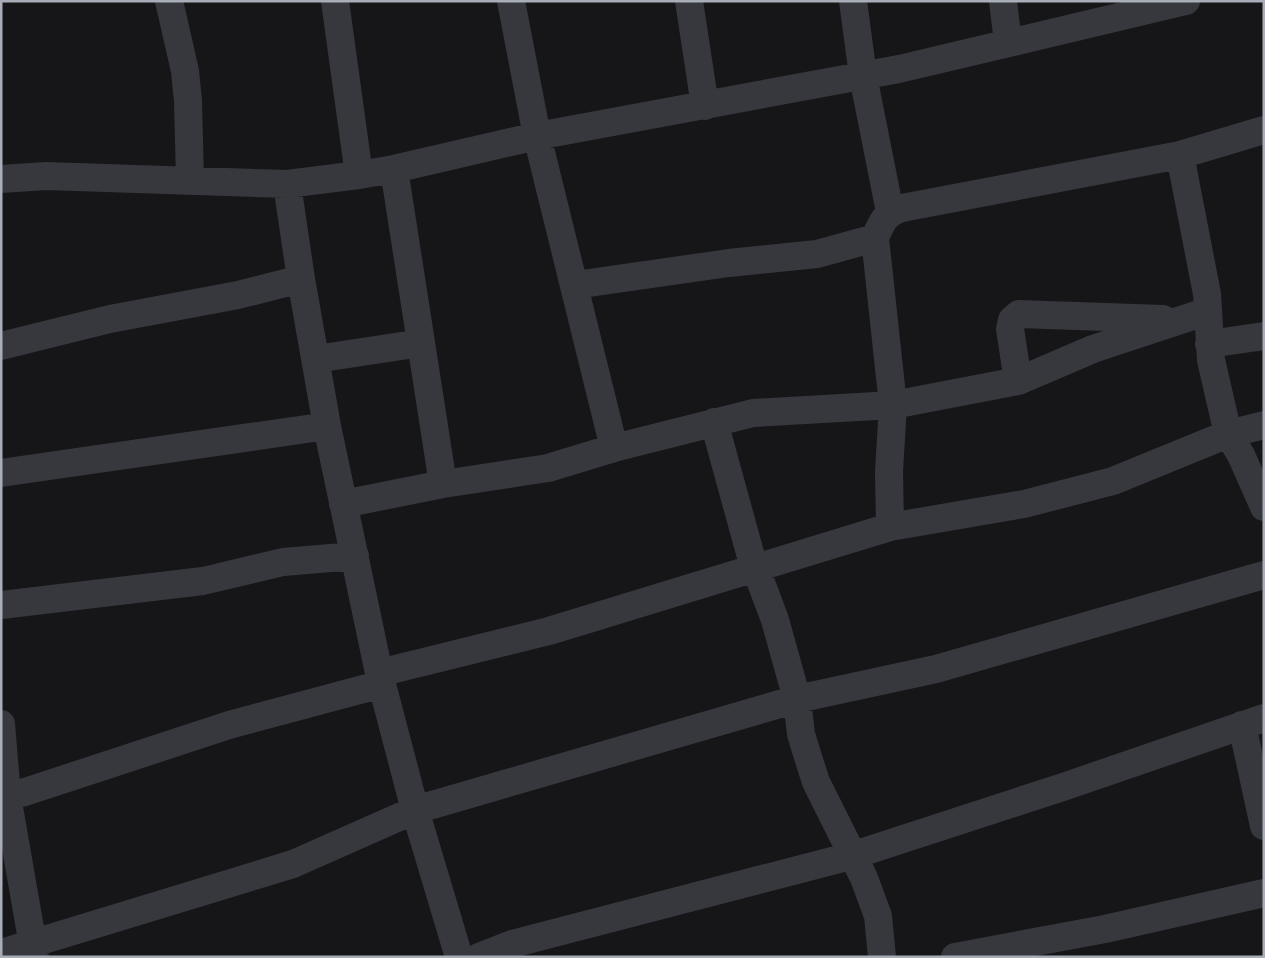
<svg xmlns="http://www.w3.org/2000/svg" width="1265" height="958" font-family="'Work Sans',sans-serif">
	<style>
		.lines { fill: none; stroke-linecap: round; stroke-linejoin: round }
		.minor { stroke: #37383d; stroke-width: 28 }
	</style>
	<rect width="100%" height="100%" fill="#161618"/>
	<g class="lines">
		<path class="minor" d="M169,1L185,71L188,101L190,180
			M335,1L359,175
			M511,1L537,136L614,448
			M689,1L705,106
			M853,1L863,76L890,212
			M1003,1L1008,43
			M1180,155L1207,294L1211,360L1228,434L1241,455L1264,507
			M394,169L443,484
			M1,179L46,176L287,184L359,175L394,169L537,136L899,69L1186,1
			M287,184L301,279L327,426L379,673L415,810L459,957
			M875,238L893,405L889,471L890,527
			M575,285L729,263L817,254L875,238C882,222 884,214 902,208L1180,155L1264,130
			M1209,344L1264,336
			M1,346L110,319L238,295L301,279
			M316,359L421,343
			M1018,381L1010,329L1012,320L1019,314L1163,319
			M714,422L750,553L775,620L797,699L801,734L808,757L816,782L864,878L878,916L882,957
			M1,473L327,426
			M343,504L443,484L548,468L614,448L753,413L893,405L1018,381L1093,349L1208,311
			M1,605L203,581L283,562L355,556
			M379,673L549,631L890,527L1024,504L1113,481L1228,434L1264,425
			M1,724L7,796L35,957
			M1242,725L1264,826
			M1,797L25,792L229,725L382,684
			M1,953L293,864L415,810L797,699L936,669L1264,575
			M479,957L512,944L851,856L1066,786L1264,718
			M955,957L1105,929L1264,893"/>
	</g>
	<rect width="1265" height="958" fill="none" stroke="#a8adb8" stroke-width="5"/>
</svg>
